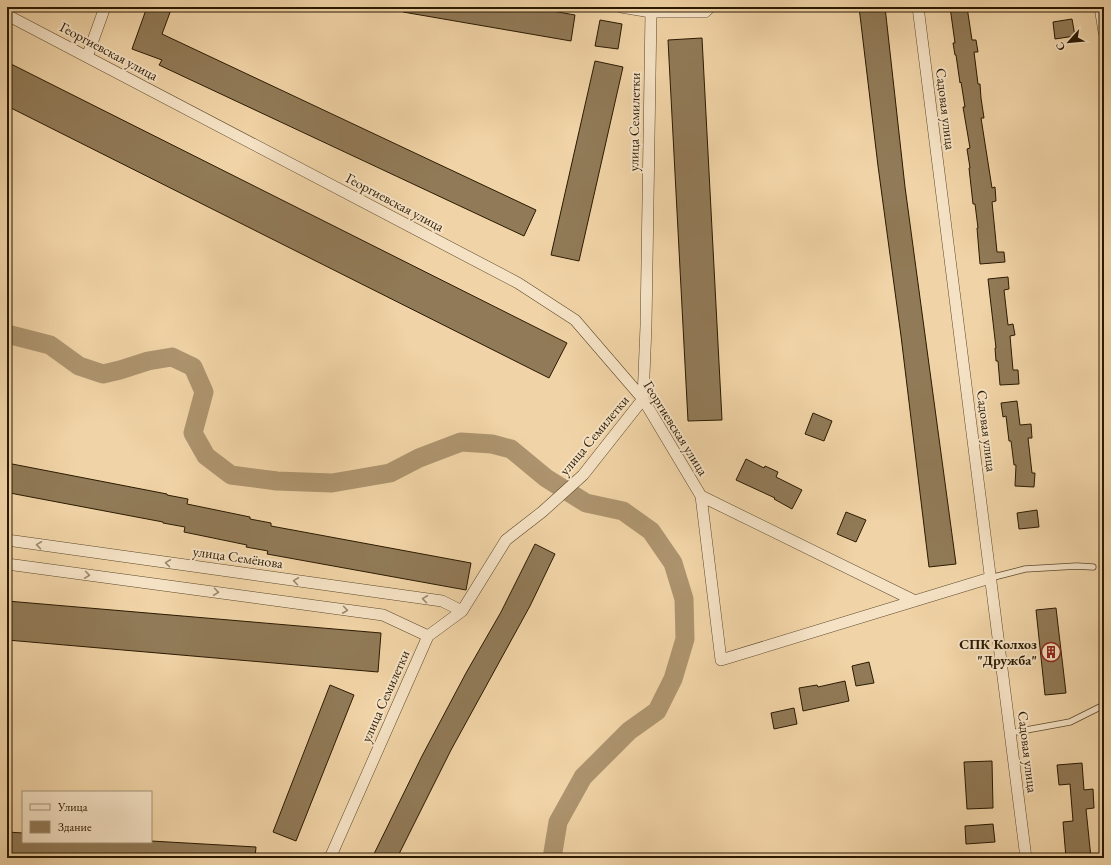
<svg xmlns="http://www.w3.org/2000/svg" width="1111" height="865" font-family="'EB Garamond',serif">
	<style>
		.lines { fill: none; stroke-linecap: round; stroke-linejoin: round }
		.river { stroke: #ad946e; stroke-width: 19 }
		.building { fill: #917a57; stroke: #2b1a01 }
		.lane-casing { stroke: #5c482a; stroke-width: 7 }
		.street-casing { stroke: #5c482a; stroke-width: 12 }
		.lane { stroke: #f5e2c5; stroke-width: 5.5 }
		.street { stroke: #f5e2c5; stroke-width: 11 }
		.oneway { stroke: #9a886d }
		.labels { text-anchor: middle; stroke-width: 4; stroke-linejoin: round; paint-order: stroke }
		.street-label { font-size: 14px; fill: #2b1a01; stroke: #f5e2c5 }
		.poi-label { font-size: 14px; font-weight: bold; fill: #2b1a01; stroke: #f5e2c5; text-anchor: end }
	</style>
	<rect width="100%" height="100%" fill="#f0d3a6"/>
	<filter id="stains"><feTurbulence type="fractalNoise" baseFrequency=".005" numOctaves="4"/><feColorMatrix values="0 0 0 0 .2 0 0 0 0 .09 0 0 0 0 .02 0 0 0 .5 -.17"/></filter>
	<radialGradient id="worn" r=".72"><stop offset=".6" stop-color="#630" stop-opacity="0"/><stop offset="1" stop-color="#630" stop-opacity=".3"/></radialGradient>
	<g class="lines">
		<path class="river" d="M7,334L50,345L79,366L103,374L120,370L148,361L172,357L193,367L204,392L193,433L206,456L231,475L277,481L332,483L390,473L419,458L461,442L492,444L511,449L546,478L586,503L623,511L651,531L673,563L684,599L685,639L673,679L657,711L629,731L583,777L558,822L552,858"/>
	</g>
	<path class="building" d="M147,7H172L162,34L536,210L524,236L159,65L162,60L132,49Z
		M403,7H530L575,15L571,41L403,12Z
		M859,7H885L905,187L956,564L929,567L901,336L878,166Z
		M950,7H967L972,40H976L978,52H974L978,84H980L981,98L984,118H981L992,188L995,187L996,201L992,202L997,252H1004L1005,262L980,264L977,228H978L975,204H973L969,168H970L967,149L970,148L963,107H965L961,82L960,83L956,55H955L953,43H955Z
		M1072,19L1075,36L1055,39L1053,22Z
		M600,20L622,24L618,49L595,46Z
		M702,38L722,420L688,421L668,40Z
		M595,61L623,67L579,261L551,255Z
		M7,62L567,343L549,378L7,106Z
		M1008,277L1009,289L1004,290L1008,325L1013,324L1015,335L1010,336L1013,370H1018L1019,384L1000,385L998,361H996L995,348H996L988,279Z
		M1017,401L1020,425L1031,424L1032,438H1028L1032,473H1035L1034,487L1015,486L1016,465H1014L1011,441H1009L1006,416L1003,417L1001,403Z
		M813,413L832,421L824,441L805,434Z
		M746,459L764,468L765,466L778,472L776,477L802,490L792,509L774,499L775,498L736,480Z
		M7,463L167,494V495L188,499L187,504L250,517V519L271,523V526L471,563L466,590L267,554L268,551L246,547L247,545L184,532L185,527L163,523V522L15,494L7,492Z
		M1037,510L1039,527L1019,529L1017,513Z
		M846,512L866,520L856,542L837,534Z
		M535,544L555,554L530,606L451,750L397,858H372L422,756L466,673L501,612Z
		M7,601L381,633L378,672L7,640Z
		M1056,608L1066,693L1045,695L1036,610Z
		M869,662L874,683L856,686L852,666Z
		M845,681L849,701L803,711L799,688L817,685L818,687Z
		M330,685L354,695L296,841L273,832Z
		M794,708L797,724L774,729L771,713Z
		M992,761L993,808L967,809L964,762Z
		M1082,763L1084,790L1093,789L1094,808L1086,809L1091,858H1066L1063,822L1073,821L1070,784L1059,785L1057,765Z
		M993,824L995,842L966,844L965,826Z
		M7,832L23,833V842H151V841L256,847L255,858H7Z"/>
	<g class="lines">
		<defs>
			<path id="lane" d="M990,578L1025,569L1077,566L1093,567
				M1010,733L1070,722L1104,705"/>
			<path id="street" d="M621,7L651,12
				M918,7L1026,858
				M1100,7L1104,32
				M7,15L518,283L575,320L643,399L701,496L915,601
				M87,57L105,7
				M701,496L721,660L990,578
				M7,540L442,601L462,611
				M7,564L383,615L428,636
				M330,858L428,636L462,611L506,540L542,512L583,475L643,399L646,326L651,12H705L710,7"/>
		</defs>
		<use href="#lane" class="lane-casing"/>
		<use href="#street" class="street-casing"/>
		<use href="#lane" class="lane"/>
		<use href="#street" class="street"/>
	</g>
	<defs><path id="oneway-chevron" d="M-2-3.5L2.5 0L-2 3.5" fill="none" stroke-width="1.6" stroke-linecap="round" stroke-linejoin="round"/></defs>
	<g class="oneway">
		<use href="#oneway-chevron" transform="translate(39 545) rotate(-172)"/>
		<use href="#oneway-chevron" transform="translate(168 563) rotate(-172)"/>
		<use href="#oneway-chevron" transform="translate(87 575) rotate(8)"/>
		<use href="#oneway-chevron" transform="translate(296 581) rotate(-172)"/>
		<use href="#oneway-chevron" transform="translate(216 592) rotate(8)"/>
		<use href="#oneway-chevron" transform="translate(425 599) rotate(-172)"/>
		<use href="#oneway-chevron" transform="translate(345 610) rotate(8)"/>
	</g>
	<defs>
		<symbol id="building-ring" viewBox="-11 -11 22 22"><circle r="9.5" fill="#f5e2c5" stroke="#8f2418" stroke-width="1.5"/><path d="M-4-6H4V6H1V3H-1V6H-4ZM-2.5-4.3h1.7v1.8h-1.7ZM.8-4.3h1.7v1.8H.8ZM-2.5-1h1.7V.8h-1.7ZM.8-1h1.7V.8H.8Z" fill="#8f2418"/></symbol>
	</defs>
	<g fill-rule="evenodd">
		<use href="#building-ring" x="1040" y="641" width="22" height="22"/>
	</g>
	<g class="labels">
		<g class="street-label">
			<text transform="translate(109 51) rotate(28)" y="5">Георгиевская улица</text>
			<text transform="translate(946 109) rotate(83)" y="5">Садовая улица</text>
			<text transform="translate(634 122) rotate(-89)" y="5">улица Семилетки</text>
			<text transform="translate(395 202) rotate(28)" y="5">Георгиевская улица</text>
			<text transform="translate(676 428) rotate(58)" y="5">Георгиевская улица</text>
			<text transform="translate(987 431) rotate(83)" y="5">Садовая улица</text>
			<text transform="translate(594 435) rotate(-50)" y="5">улица Семилетки</text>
			<text transform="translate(238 557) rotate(8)" y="5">улица Семёнова</text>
			<text transform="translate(385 696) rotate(-66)" y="5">улица Семилетки</text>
			<text transform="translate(1028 752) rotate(83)" y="5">Садовая улица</text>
		</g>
		<g class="poi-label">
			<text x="1037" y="649">СПК Колхоз<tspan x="1037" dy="16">"Дружба"</tspan></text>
		</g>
	</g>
	<rect width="1111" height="865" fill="none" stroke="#f0d3a6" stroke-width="24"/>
	<rect x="8" y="8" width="1095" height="849" fill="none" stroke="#2b1a01" stroke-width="2"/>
	<rect x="12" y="12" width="1087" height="841" fill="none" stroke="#2b1a01"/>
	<rect x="22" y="791" width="130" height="52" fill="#f5e2c5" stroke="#a49277"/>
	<rect x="30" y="804" width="20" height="6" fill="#f5e2c5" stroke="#a49277"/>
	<text x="58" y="811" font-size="12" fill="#2b1a01">Улица</text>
	<rect x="30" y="821" width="20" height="12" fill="#917a57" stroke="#a49277"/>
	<text x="58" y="831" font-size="12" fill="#2b1a01">Здание</text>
	<g transform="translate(1069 42) rotate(243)" stroke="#f5e2c5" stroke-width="3" paint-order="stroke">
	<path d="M0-3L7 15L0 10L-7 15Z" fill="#2b1a01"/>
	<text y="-6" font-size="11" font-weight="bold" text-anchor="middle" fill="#2b1a01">С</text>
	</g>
	<rect width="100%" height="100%" filter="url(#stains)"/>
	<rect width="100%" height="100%" fill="url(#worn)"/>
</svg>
